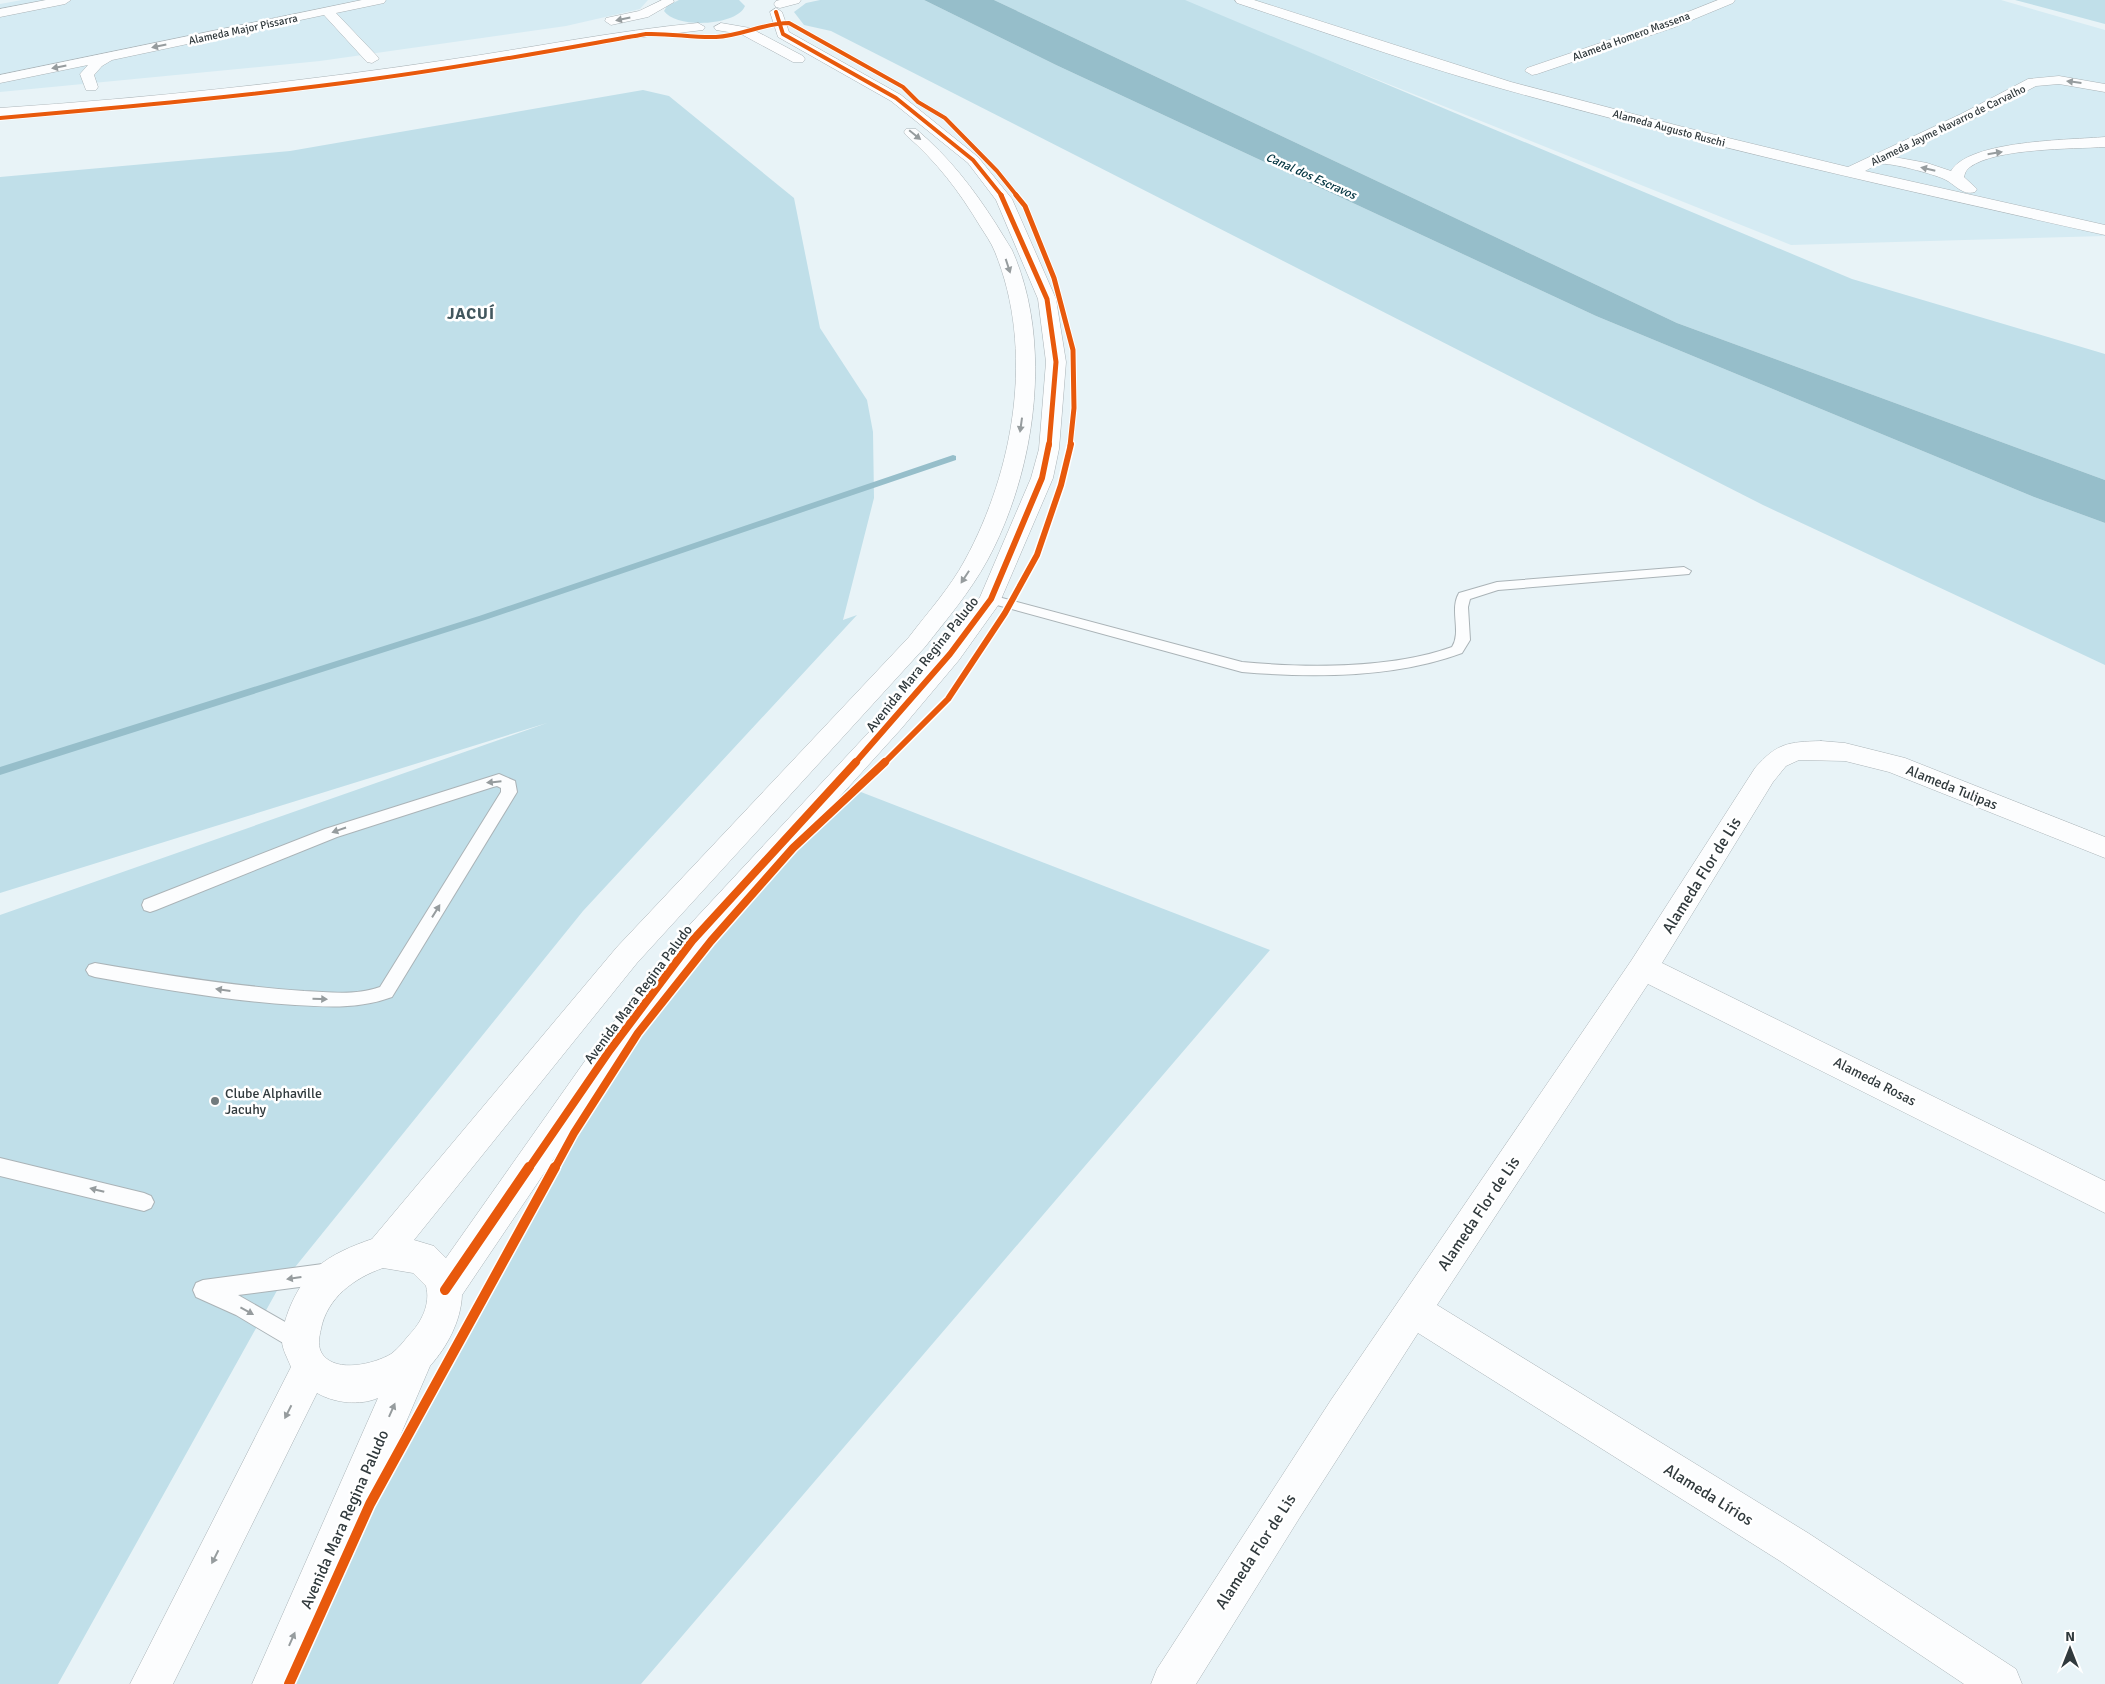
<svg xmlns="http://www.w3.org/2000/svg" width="2105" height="1684" font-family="Signika,sans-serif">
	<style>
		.built { fill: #d5ebf3 }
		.green { fill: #c0dfe9 }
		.water { fill: #96beca }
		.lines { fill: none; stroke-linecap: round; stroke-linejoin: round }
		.stream { fill: #96beca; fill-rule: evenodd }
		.lane-casing { stroke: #aab3b7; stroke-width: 2 }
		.street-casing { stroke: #aab3b7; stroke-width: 1 }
		.secondary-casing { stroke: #aab3b7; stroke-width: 1 }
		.lane { fill: #fcfdfe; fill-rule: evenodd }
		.street { fill: #fcfdfe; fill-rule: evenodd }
		.secondary { fill: #fcfdfe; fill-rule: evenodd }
		.cycleway-far4-casing { stroke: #fff; stroke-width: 5.5 }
		.cycleway-far3-casing { stroke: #fff; stroke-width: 7 }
		.cycleway-far2-casing { stroke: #fff; stroke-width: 9 }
		.cycleway-far1-casing { stroke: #fff; stroke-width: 11 }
		.cycleway-casing { stroke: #fff; stroke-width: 13 }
		.cycleway-far4 { stroke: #e8590c; stroke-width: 4 }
		.cycleway-far3 { stroke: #e8590c; stroke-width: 5 }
		.cycleway-far2 { stroke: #e8590c; stroke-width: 6 }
		.cycleway-far1 { stroke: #e8590c; stroke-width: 8 }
		.cycleway { stroke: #e8590c; stroke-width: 10 }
		.oneway { fill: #969c9e }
		.poi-dot { fill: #717b7e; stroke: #fff; stroke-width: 2 }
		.labels { text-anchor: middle; stroke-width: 5; stroke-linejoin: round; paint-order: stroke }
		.far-street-label { font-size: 11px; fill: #313a3d; stroke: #fff }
		.far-water-label { font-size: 12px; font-style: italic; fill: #00333f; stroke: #fff }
		.street-label { font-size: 14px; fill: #313a3d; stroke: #fff }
		.poi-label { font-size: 14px; fill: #313a3d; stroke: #fff; text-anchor: start }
		.far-district-label { font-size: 16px; font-weight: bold; letter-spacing: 1px; fill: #42575e; stroke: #fff }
		.near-street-label { font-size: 16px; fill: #313a3d; stroke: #fff }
	</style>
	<rect width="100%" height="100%" fill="#e8f3f7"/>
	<path class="built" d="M22,0H648L640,9L566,26L320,61L0,92V4Z
		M1178,0H2001L2105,30V236L1791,245Z"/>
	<path class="green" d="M679,0H739L745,6C737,26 676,29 664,11L667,6Z
		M820,0H924L1056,65L1596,316L2034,497L2105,523V665L1763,505L831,31L804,25L794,12L806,3Z
		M994,0H1185L1852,279L2105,354V480L1677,323Z
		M2015,0H2105V24Z
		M643,90L669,96L794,198L820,328L867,400L873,432L874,498L843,620L857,615L583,911L279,1287L58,1684H0V915L547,723L0,893V177L290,151Z
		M848,787L1270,950L641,1684H289L370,1504L574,1133L638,1033L707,945Z"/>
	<path class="water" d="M924,0H994L1677,323L2105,480V523L2034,497L1596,316L1056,65Z"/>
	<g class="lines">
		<path class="stream" d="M953,455L956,456V460L485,620L0,775V767L479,616Z"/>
		<defs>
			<path id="lane" d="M1684,567L1691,571L1689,574L1498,590L1470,599L1468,607L1470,640L1462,653C1395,678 1313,678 1242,672L986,602L984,599L986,596L991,595L1242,662C1306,668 1391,669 1452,647C1462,631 1449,610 1459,593L1497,582Z
				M499,774L515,781L517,792L392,997C359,1009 329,1007 295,1005C228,1001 161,989 95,977L89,975L86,970L89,965L95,963C164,975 233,986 304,991C329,992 355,996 380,987L501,792V788L497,786L493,787L337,837L156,910L150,912L144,910L142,905L144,900L325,829Z
				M0,1158L144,1193L151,1196L154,1202L151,1208L144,1211L0,1176Z
				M330,1263L337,1266L340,1273L337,1280L330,1283L238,1295L308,1335L311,1342L308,1349L300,1353L236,1315L196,1297L193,1290L196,1283L203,1280Z"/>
			<path id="street" d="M46,0H71L65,4L0,17V9Z
				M362,0H386L384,3L336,13L377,56L379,59L372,63L367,62L324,15L112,60L102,66L94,75L98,87L96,90H86L80,74L88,65L0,83V75Z
				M1235,0H1254L1511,82L1687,128L1848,167L1961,114L2028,79L2059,76L2105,84V92L2059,84L2036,86L1971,120L1894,157L1927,163L1951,171C1969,140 2070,140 2105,137V147C2072,149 1996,148 1970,167C1966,170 1965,173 1964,177L1977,189L1975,192C1962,196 1955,184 1944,179C1933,174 1890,162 1879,164C1875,165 1869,169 1865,171L2105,225V235C1904,190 1702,145 1503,89C1413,64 1325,32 1237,3Z
				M1718,0H1735L1733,3L1675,27L1537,74L1532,75L1525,71L1527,68L1665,21Z
				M1821,741L1845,743L1905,758L2105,837V858L1889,772L1845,761L1799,760L1786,766L1773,782L1662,963L2105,1181V1213L1648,984L1437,1305L1808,1533L2016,1669L2022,1684H1964L1780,1561L1418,1333L1300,1517L1196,1684H1151L1157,1669L1331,1400L1631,961L1755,768C1777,743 1788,742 1821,741Z"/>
			<path id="secondary" d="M662,0H673L674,2L648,17L611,25L605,21L606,18L639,11Z
				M780,0H801L799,3L780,8L776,7L774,4L776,1Z
				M776,8L782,12L789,32L901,95L978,157L1012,199L1056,299L1066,362L1059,449L1053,478L999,604L959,660L901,729L702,949L621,1059L462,1295C461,1321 447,1347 430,1366L294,1684H252L378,1398C360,1406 334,1403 317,1393L173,1684H130L291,1367C288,1359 282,1349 282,1341C282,1318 299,1282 316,1268C332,1254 352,1246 372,1239L617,947L909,637C928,612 950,588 965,560C1014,470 1035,350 995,252C991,242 985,234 980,226C959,191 937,162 906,135L904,132L906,129H916C949,157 973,188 996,224C1001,233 1007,241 1012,250C1054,344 1035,473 987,561C970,592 947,619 925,647L637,963L414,1240L434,1246L446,1258L599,1041L682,933L883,717L941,648L980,597L1031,478L1039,449L1046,362L1038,299L996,200L968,163L891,101L778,37L770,12ZM383,1268L413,1273L426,1286C431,1304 421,1323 409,1335C404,1341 398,1349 391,1354C374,1364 337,1373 323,1355C317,1347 319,1338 321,1329C327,1298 354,1278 383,1268Z
				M698,23L705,27L703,30L635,38L448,68L280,91L112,109L0,116V108C150,98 299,82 447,60C531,48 614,31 698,23Z
				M721,23L750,28L803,56L805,59L803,62H793L741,34L716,30L714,27Z"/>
		</defs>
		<use href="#lane" class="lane-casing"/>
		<use href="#street" class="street-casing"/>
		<use href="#secondary" class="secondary-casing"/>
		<use href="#lane" class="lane"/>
		<use href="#street" class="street"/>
		<use href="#secondary" class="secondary"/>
		<defs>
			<path id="cycleway-far4" d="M776,12L783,34L896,98L973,160L1002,196
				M0,118C125,107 249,96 373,79C465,67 555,50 646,34C670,33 693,38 716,37C741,36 764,23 789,23L903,87L918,102L945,118L997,171L1017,196"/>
			<path id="cycleway-far3" d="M1001,195L1047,299L1056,362L1049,446
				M1016,195L1025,206L1054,278L1073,350L1074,408L1070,446"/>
			<path id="cycleway-far2" d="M855,763L950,654L991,599L1042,478L1049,444
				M884,763L948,699L1005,613L1037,555L1061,485L1071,444"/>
			<path id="cycleway-far1" d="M529,1168L610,1050L692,941L856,762
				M555,1168L574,1133L638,1033L711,941L793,848L885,762"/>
			<path id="cycleway" d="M445,1290L529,1167
				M289,1684L370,1504L555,1167"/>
		</defs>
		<use href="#cycleway-far4" class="cycleway-far4-casing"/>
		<use href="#cycleway-far3" class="cycleway-far3-casing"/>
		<use href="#cycleway-far2" class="cycleway-far2-casing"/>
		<use href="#cycleway-far1" class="cycleway-far1-casing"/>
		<use href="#cycleway" class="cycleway-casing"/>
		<use href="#cycleway-far4" class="cycleway-far4"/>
		<use href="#cycleway-far3" class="cycleway-far3"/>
		<use href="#cycleway-far2" class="cycleway-far2"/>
		<use href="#cycleway-far1" class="cycleway-far1"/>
		<use href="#cycleway" class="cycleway"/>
	</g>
	<defs><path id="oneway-solid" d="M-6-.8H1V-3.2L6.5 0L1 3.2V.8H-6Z" transform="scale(1.25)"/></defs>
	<g class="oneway">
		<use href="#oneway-solid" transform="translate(623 19) rotate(168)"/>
		<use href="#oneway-solid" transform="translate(159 46) rotate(168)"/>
		<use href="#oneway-solid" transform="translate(59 67) rotate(169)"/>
		<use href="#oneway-solid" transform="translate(2074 82) rotate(-173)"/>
		<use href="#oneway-solid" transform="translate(915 135) rotate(39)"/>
		<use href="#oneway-solid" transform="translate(1995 153) rotate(-9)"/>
		<use href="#oneway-solid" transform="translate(1928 169) rotate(-167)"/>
		<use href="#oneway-solid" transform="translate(1008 266) rotate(72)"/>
		<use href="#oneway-solid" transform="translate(1021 425) rotate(98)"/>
		<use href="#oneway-solid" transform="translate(965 577) rotate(123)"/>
		<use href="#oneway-solid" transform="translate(494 782) rotate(174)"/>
		<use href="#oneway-solid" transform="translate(339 830) rotate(161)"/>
		<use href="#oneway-solid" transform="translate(436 911) rotate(-58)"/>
		<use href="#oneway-solid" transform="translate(223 990) rotate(-172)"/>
		<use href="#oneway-solid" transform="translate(320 999) rotate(2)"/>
		<use href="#oneway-solid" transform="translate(97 1190) rotate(-166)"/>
		<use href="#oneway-solid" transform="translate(294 1278) rotate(172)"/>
		<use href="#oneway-solid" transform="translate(247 1311) rotate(29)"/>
		<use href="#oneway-solid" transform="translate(392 1410) rotate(-66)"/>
		<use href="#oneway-solid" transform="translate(288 1412) rotate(117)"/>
		<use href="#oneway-solid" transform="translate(215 1557) rotate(117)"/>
		<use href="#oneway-solid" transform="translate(292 1639) rotate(-66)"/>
	</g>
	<circle class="poi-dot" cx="215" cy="1101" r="5"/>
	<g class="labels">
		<g class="far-street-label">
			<text transform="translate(243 29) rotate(-12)" y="4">Alameda Major Pissarra</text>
			<text transform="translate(1631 36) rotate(-20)" y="4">Alameda Homero Massena</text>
			<text transform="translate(1948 125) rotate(-26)" y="4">Alameda Jayme Navarro de Carvalho</text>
			<text transform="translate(1669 128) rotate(15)" y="4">Alameda Augusto Ruschi</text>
		</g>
		<g class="far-water-label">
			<text transform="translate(1311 176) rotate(24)" y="4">Canal dos Escravos</text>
		</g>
		<g class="street-label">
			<text transform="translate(922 664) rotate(-51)" y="5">Avenida Mara Regina Paludo</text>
			<text transform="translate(1952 787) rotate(22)" y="5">Alameda Tulipas</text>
			<text transform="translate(638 994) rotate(-53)" y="5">Avenida Mara Regina Paludo</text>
			<text transform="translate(1875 1081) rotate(27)" y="5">Alameda Rosas</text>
		</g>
		<g class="poi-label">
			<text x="225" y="1098">Clube Alphaville<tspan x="225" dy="16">Jacuhy</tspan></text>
		</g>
		<g class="far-district-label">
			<text x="471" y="319">JACUÍ</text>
		</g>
		<g class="near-street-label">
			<text transform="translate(1701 875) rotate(-58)" y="6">Alameda Flor de Lis</text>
			<text transform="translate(1478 1213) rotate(-56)" y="6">Alameda Flor de Lis</text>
			<text transform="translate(1709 1494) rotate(32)" y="6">Alameda Lírios</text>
			<text transform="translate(344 1519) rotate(-66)" y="6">Avenida Mara Regina Paludo</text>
			<text transform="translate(1255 1551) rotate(-57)" y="6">Alameda Flor de Lis</text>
		</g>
	</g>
	<g transform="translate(2070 1649)" stroke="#ffffff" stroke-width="4" paint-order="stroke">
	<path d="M0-4L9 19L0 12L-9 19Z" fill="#313a3d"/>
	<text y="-8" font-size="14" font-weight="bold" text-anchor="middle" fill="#313a3d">N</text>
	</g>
</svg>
